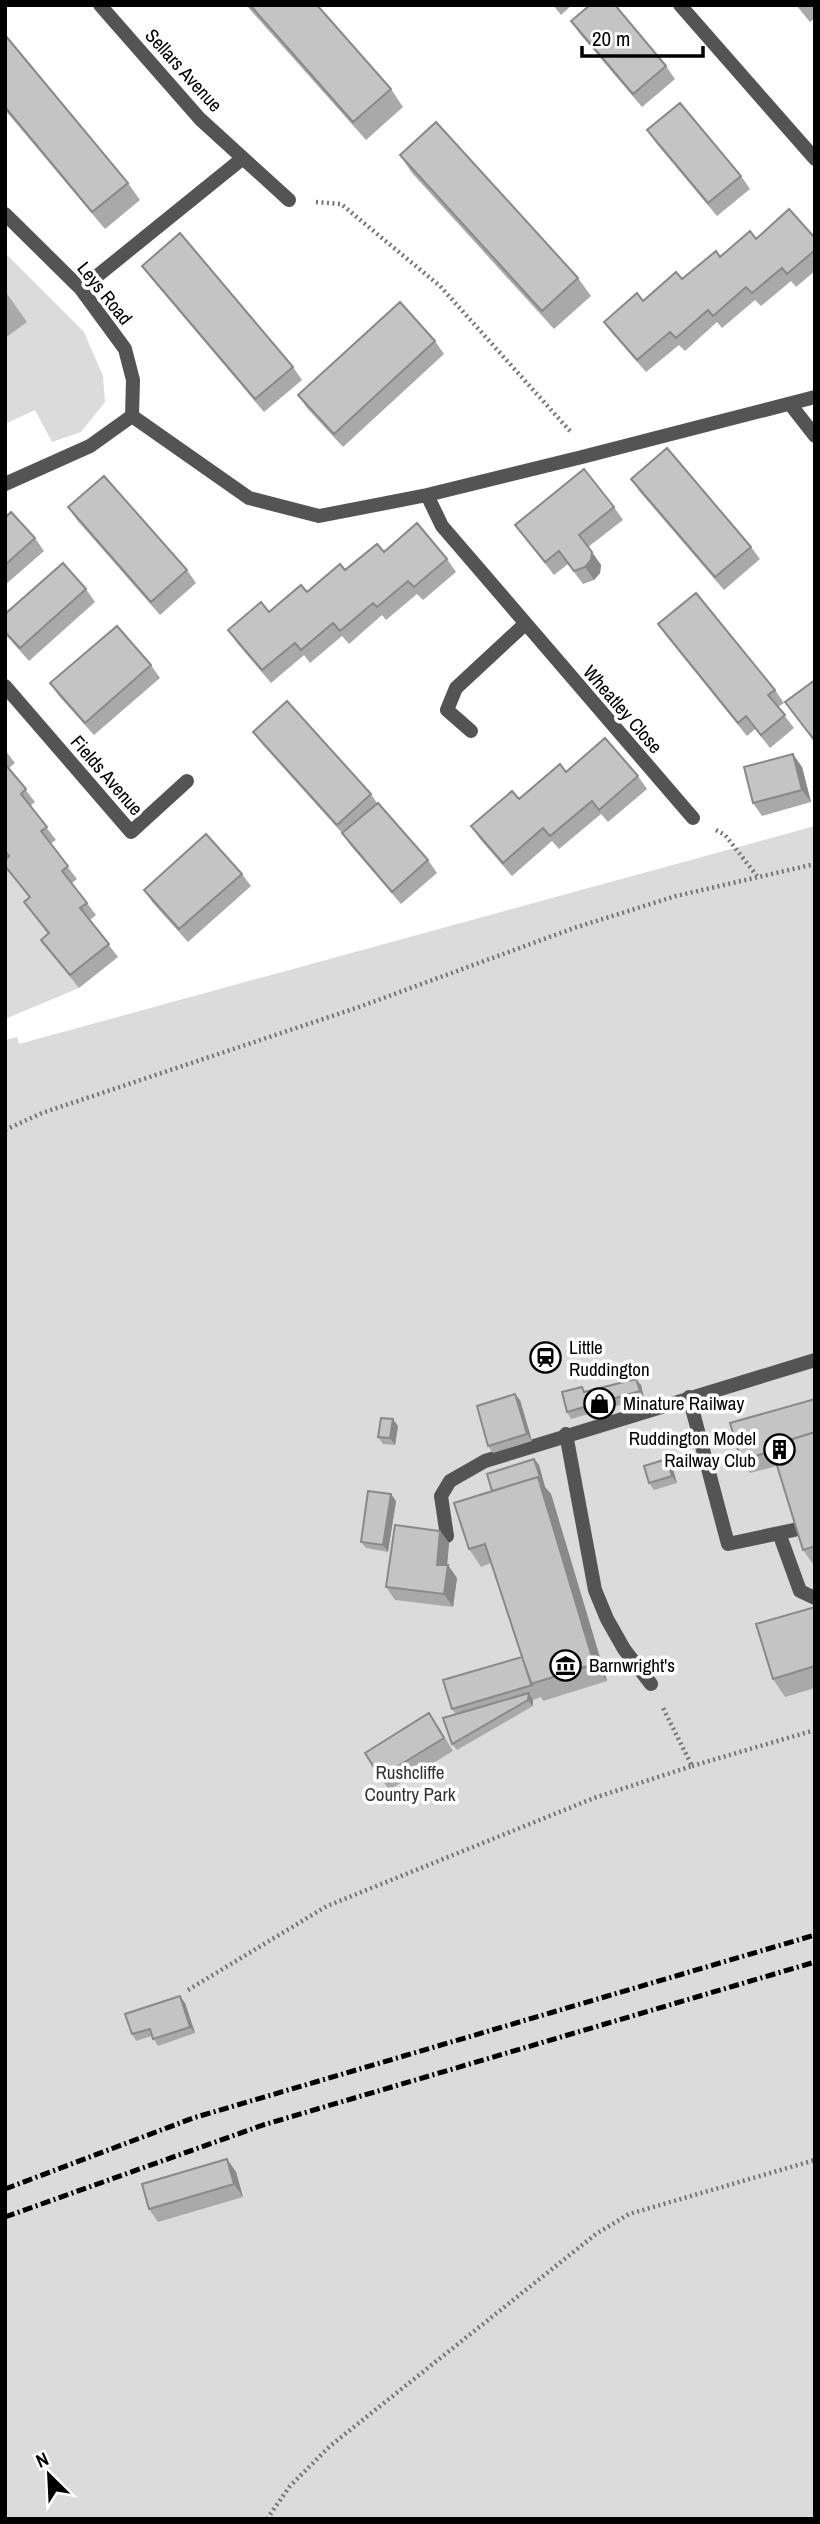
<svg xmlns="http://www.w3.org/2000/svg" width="820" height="2524" font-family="'Archivo Narrow',sans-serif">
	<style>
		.green { fill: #dbdbdb }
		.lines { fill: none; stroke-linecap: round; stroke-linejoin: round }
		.path { stroke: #767676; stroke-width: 4.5; stroke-dasharray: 2 3.5; stroke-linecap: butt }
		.lane { stroke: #545454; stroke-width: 14 }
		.street { stroke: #545454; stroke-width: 14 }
		.rail { stroke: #000; stroke-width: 5; stroke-dasharray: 10 3.5 2 3.5; stroke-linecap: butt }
		.wall { fill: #a9a9a9 }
		.shaded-wall { fill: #898989 }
		.building { fill: #c4c4c4; stroke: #898989; stroke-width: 2 }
		.labels { text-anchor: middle; stroke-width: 7; stroke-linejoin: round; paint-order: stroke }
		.street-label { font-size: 19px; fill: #000; stroke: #fff }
		.poi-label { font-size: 19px; fill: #000; stroke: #fff; text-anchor: start }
		.park-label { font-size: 19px; fill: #323232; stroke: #fff }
	</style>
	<rect width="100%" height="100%" fill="#fff"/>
	<path class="green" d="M5,253L84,332L103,376L105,402L81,432L52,442L35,410L5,424Z
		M815,826V2519H5V1040L17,1037L19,1044Z
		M5,852L18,869L12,875L39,909L79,988L5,1019Z"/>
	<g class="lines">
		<path class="path" d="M316,202L341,204L440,286L570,431
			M716,830L725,835L757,876
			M5,1130L42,1113L359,1007L574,928L676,896L815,864
			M692,1766L815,1730
			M188,1990L327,1906L594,1798L692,1766L663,1708
			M267,2519L290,2486L330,2446L596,2234L629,2214L815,2160"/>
		<path class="lane" d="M790,404L815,436
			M689,1397L728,1544L803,1528
			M566,1434L595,1590L607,1619L624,1649L651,1684
			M779,1533L800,1591L815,1598
			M447,1536L441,1496L450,1481L485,1461L815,1360"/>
		<path class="street" d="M100,5L200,119L289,200
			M680,5L815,159
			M5,214L81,289L125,349L133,380L132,416
			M81,289L243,158
			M132,416L249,498L319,516L427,495L582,457L815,397
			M5,484L90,446L132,416
			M427,495L442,526L693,818
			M5,686L131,832L187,781
			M471,731L447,710L456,688L525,624"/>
		<path class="rail" d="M5,2189L193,2118L815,1935
			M5,2217L263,2125L815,1962"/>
	</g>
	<path class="wall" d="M246,5H317L391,89L403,107L366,140Z
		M553,5H572L561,15Z
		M796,5H815V18L810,22Z
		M571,21L666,66L675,79L642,107L580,34Z
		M5,35L128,183L140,200L105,229L5,110Z
		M647,130L741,176L750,189L717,216L656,143Z
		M400,155L578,278L591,296L554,329L412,173Z
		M815,238V271L796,287L791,281L761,306L755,300L722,328L717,322L685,351L679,345L646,372L613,334L604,322L682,279L720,257L756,239Z
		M142,266L293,367L302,380L264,412L151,278Z
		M5,291L27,322L5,338Z
		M435,341L444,354L343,447L307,408L298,395Z
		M631,479L751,547L760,559L724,590L640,492Z
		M68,507L187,570L196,583L160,615L77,520Z
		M614,507L623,520L588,547L601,565L600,573L594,580L583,584L568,564L554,575L515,525Z
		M5,518L35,538L44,551L5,585Z
		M384,552L447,559L456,572L423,600L417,594L386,620L382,615L349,644L342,636L310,663L304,655L271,683L237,643L228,630L269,612L345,570Z
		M86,589L95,602L29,661L6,635L5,614Z
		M658,624L775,690L784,703L778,707L794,728L770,748L755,729L747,736L667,637Z
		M151,665L160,678L94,735L59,696L50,683Z
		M253,732L371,794L377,803L428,860L437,873L401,904L351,846L342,833L262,744Z
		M5,750L15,763L9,768L35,802L30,806L56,840L50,844L77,879L72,883L96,915L90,920L118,957L79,988L41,940L48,934L24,902L29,897L5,866L9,857L5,852Z
		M802,767L811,802L762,816L753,803Z
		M566,772L638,776L647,789L608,822L601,814L559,849L552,841L512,876L480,839L471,826Z
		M242,874L251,886L188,942L153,903L144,890Z
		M641,1385L644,1398L571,1419L567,1412L586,1392Z
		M815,1399V1567L803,1550L777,1466L750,1473L741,1460Z
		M520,1400L532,1441L493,1453L488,1446Z
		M398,1426L395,1445L383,1444L378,1437Z
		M534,1459L539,1465L545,1487L551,1494L607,1681L543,1701L541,1697L533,1700V1706L457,1750L452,1744L456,1715L452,1709L522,1657L491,1563L481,1567L469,1549L492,1491Z
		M672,1466L677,1483L654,1490L649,1483Z
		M396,1501L388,1552L366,1548L361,1542Z
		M440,1531L449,1543L447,1565L457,1578L453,1607L395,1600L386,1587Z
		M815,1607V1688L785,1697L773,1679Z
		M438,1726L453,1751L389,1790L380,1777Z
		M185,2003L195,2033L158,2046L152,2036L136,2041L132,2034Z
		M227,2159L236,2172L243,2197L158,2222L149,2209Z"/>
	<path class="shaded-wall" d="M592,552L601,565L600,573L594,580L585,567Z
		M793,754L802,767L811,802L802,790Z
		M636,1379L641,1385L644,1398L640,1391Z
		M515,1394L520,1400L532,1441L527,1434Z
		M393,1419L398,1426L395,1445L390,1438Z
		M534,1459L539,1465L545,1487L551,1494L607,1681L594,1664L538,1477Z
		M667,1459L672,1466L677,1483L672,1476Z
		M391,1494L396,1501L388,1552L383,1545Z
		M440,1531L449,1543L446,1578L437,1565Z
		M448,1565L457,1578L453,1607L444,1594Z
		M529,1693L533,1700V1706L528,1700Z
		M180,1996L185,2003L195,2033L190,2027Z
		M227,2159L236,2172L243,2197L234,2184Z"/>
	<path class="building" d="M250,5H317L391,89L353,122Z
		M590,5H615L666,66L633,94L571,21Z
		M5,35L128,183L92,212L5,107Z
		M680,103L741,176L708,203L647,130Z
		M436,122L578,278L542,311L400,155Z
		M789,209L815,238V250L787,274L782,268L752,293L746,287L713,316L708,310L676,338L670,332L637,360L604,322L637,293L643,301L676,272L682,279L716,251L720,257L750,231L756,239Z
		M180,233L293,367L255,399L142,266Z
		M400,302L435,341L334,434L298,395Z
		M667,448L751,547L715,577L631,479Z
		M584,469L614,507L579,535L592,552L591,560L585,567L574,571L559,551L545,562L515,525Z
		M104,476L187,570L151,602L68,507Z
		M11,512L35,538L5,565V518Z
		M417,523L447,559L414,587L408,581L377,607L373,603L340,631L333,623L301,650L295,643L262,670L228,630L261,602L269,612L301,585L307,592L340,564L345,570L377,544L384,552Z
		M63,563L86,589L20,648L5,632V614Z
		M696,593L775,690L768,695L785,715L761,735L746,716L738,723L658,624Z
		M117,626L151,665L85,723L50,683Z
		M815,680V741L785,702Z
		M287,701L371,794L337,825L253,732Z
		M605,738L638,776L599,810L592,801L550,836L543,828L503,863L471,826L512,791L519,799L560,764L566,772Z
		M793,754L802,790L753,803L744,767Z
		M5,764L26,789L21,794L47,827L41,831L68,866L62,871L87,903L80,908L109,944L70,975L41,940L49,933L24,902L30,897L5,866V860L9,856L5,851Z
		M378,803L428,860L392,892L342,833Z
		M206,834L242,874L179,929L144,890Z
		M636,1379L640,1391L567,1412L562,1392L582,1387L584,1392Z
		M515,1394L527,1434L488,1446L477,1406Z
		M815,1399V1432L771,1446L773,1451L741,1460L730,1423Z
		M381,1418L393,1419L390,1438L378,1437Z
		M815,1432V1546L803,1550L771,1446Z
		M534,1459L541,1480L538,1477L492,1491L487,1474Z
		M667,1459L672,1476L649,1483L644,1466Z
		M538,1477L594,1664L531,1684L485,1544L469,1549L454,1503Z
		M368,1491L391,1494L383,1545L361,1542Z
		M395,1525L440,1531L437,1565H448L444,1594L386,1587Z
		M815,1607V1666L773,1679L756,1624Z
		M522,1657L532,1685L452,1709L443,1680Z
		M529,1693L528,1700L452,1744L443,1718Z
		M429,1713L444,1738L380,1777L365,1753Z
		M180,1996L190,2027L153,2039L150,2029L132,2034L125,2014Z
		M227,2159L234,2184L149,2209L142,2184Z"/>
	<defs>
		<symbol id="station-ring" viewBox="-11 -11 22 22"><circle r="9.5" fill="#fff" stroke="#000" stroke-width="1.5"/><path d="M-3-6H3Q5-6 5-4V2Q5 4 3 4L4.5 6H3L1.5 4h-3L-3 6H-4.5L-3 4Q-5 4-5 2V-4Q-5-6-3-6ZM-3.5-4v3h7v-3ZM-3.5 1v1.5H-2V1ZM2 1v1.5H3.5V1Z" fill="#000"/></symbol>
		<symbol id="shop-ring" viewBox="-11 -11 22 22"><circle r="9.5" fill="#fff" stroke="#000" stroke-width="1.5"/><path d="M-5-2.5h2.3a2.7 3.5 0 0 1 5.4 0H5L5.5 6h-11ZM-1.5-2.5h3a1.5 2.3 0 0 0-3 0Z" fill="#000"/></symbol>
		<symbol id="building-ring" viewBox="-11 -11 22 22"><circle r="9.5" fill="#fff" stroke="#000" stroke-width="1.5"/><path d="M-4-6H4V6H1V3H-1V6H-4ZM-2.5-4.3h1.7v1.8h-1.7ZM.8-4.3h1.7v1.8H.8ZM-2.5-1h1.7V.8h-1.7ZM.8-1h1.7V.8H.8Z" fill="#000"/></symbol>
		<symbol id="museum-ring" viewBox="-11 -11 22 22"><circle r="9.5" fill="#fff" stroke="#000" stroke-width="1.5"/><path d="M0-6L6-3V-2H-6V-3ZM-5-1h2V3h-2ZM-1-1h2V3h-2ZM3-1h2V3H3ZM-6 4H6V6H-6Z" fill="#000"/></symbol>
	</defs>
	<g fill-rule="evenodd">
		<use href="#station-ring" x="528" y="1340" width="35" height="35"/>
		<use href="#shop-ring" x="582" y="1386" width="35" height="35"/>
		<use href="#building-ring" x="762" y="1432" width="35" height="35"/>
		<use href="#museum-ring" x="548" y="1648" width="35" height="35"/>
	</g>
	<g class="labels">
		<g class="street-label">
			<text transform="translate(184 70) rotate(48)" y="7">Sellars Avenue</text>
			<text transform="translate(105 293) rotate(51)" y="7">Leys Road</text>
			<text transform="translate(623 709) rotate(49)" y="7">Wheatley Close</text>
			<text transform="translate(107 775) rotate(49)" y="7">Fields Avenue</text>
		</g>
		<g class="poi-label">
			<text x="569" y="1354">Little<tspan x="569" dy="22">Ruddington</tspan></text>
			<text x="623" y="1410">Minature Railway</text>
			<text x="756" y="1445" text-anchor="end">Ruddington Model<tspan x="756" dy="22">Railway Club</tspan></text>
			<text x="589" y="1672">Barnwright's</text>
		</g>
		<g class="park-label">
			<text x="410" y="1779">Rushcliffe<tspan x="410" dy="22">Country Park</tspan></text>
		</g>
	</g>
	<rect width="820" height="2524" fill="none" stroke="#000000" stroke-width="14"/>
	<g transform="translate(49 2475) rotate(336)" stroke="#ffffff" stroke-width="5" paint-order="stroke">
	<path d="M0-5L12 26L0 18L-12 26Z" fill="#000000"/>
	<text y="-10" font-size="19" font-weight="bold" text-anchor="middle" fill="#000000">N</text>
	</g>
	<path d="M582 46v10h121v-10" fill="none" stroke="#000000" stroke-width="3.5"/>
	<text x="592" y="46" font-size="21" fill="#000000" stroke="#ffffff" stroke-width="5" paint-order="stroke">20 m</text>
</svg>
